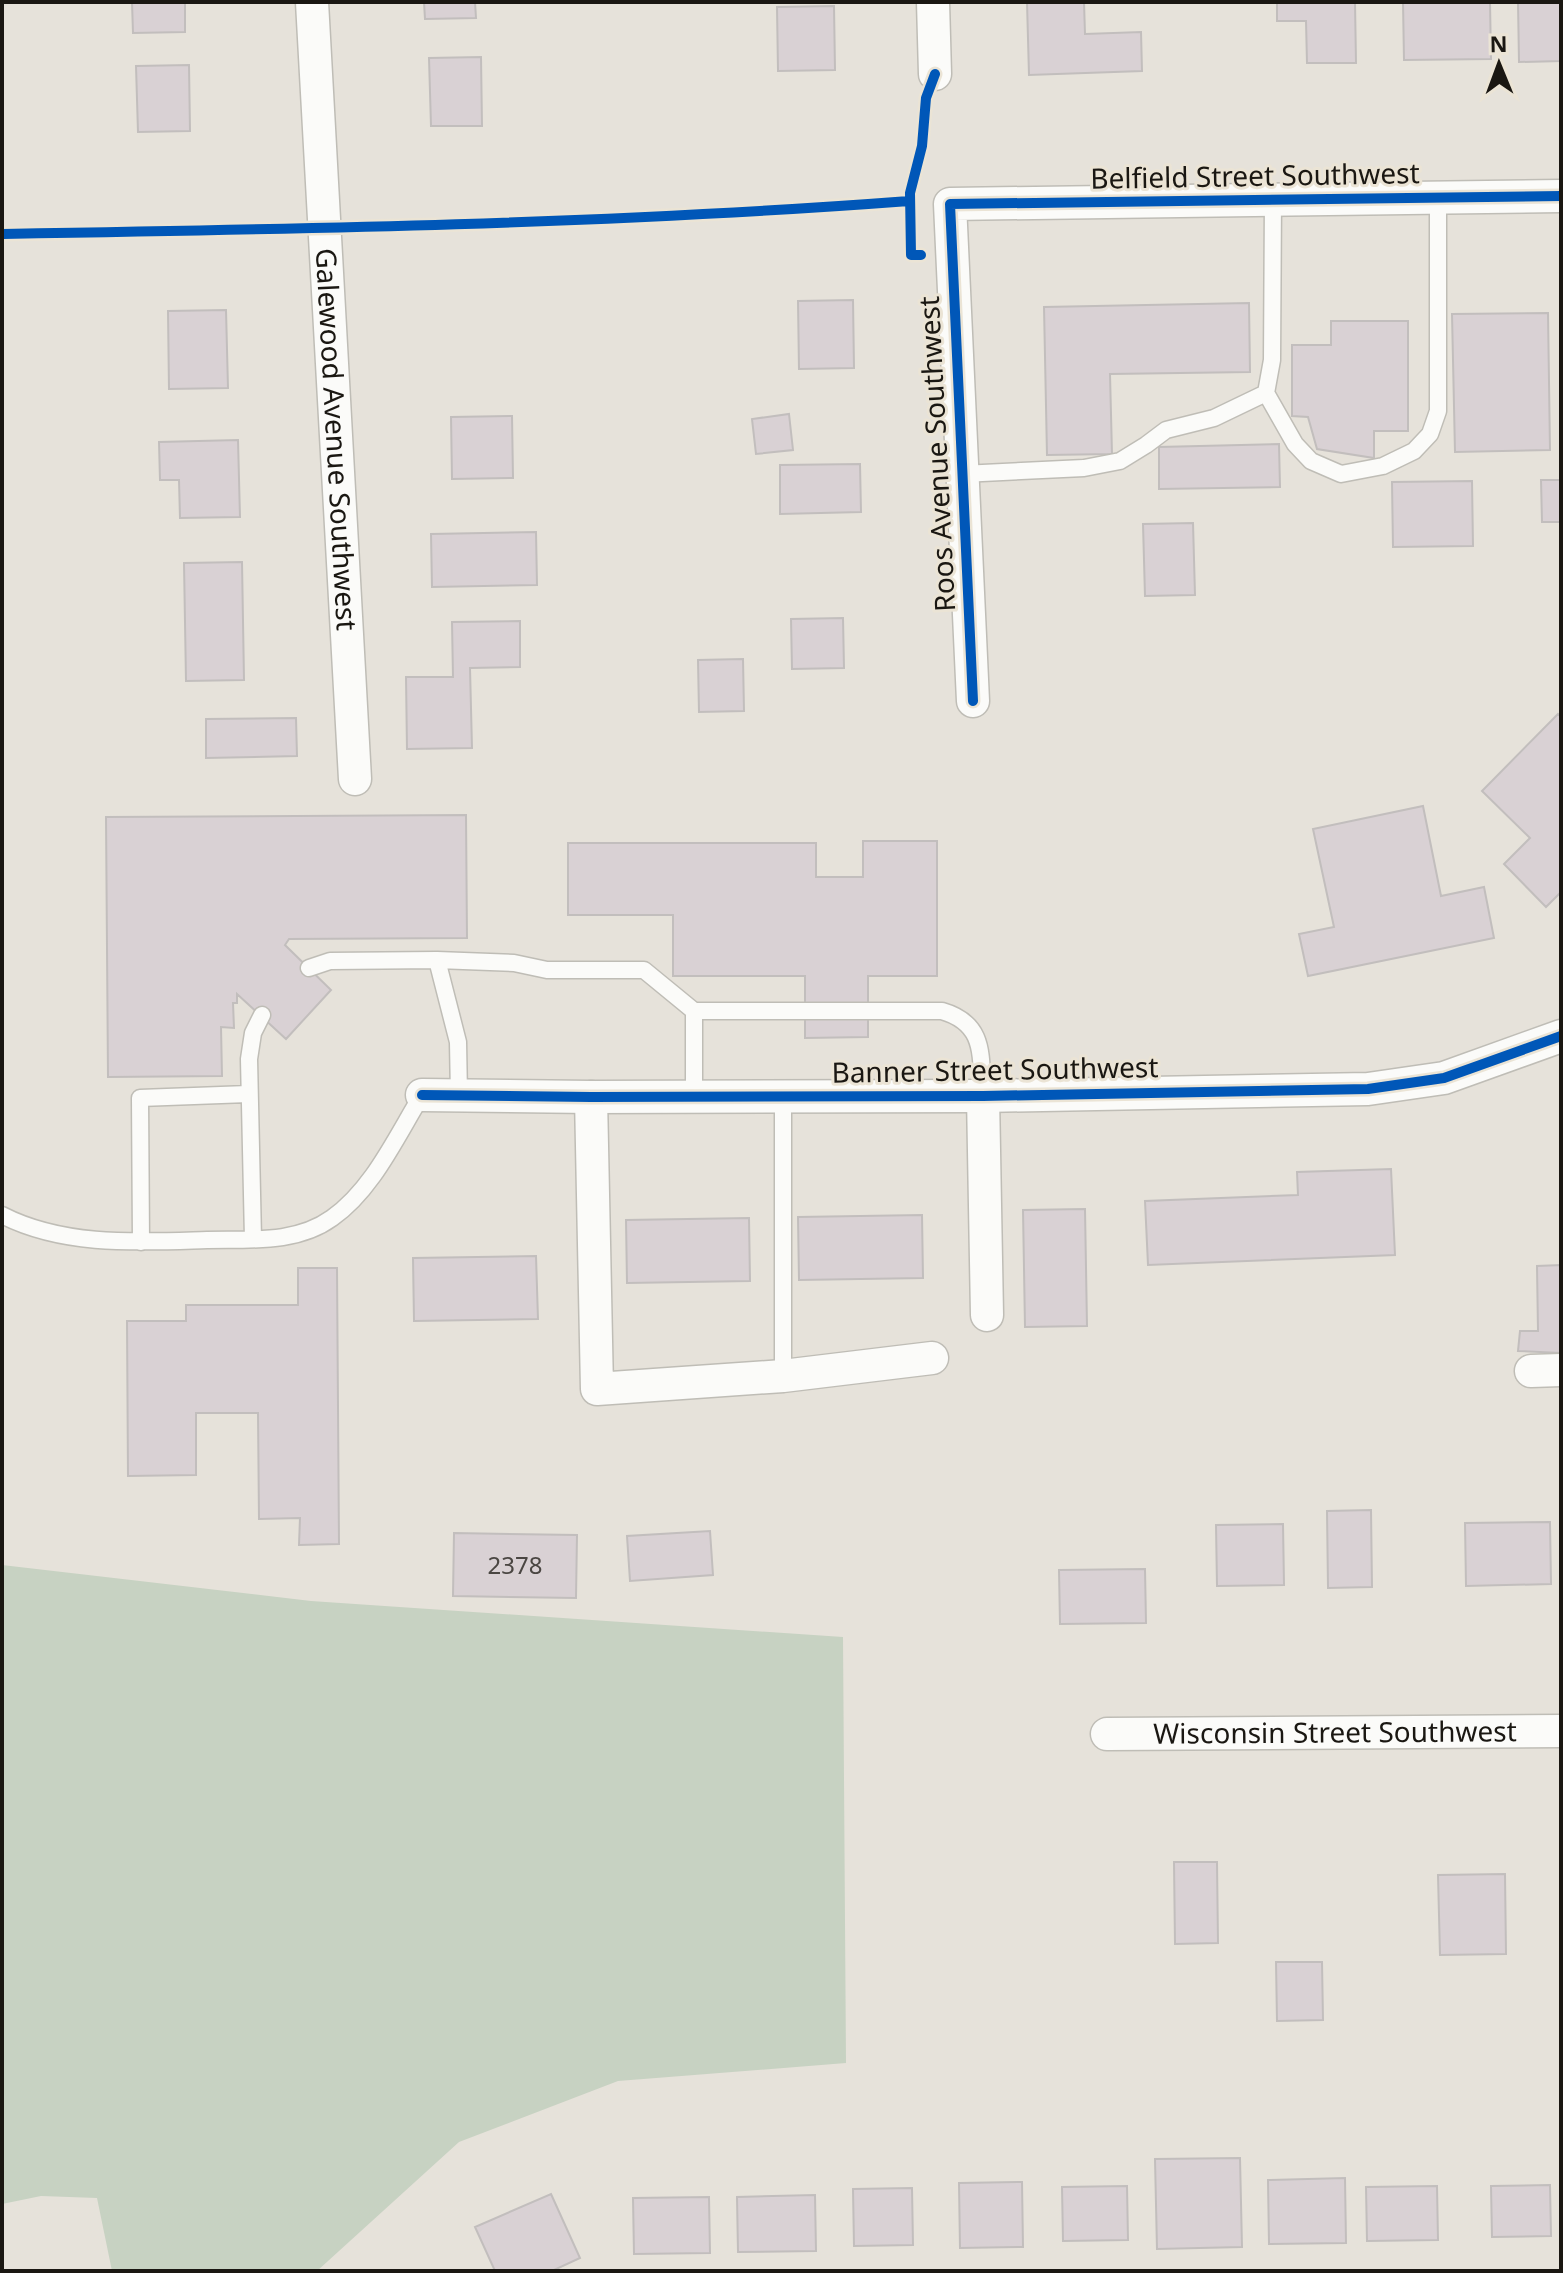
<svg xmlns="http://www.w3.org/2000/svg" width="1563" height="2273" font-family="'Noto Sans',sans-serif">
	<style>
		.green { fill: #c7d2c2 }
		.building { fill: #d9d1d4; stroke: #c2bebd; stroke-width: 2 }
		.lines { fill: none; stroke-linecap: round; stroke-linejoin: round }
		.lane-casing { stroke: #bfbdb6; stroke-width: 19 }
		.street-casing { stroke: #bfbdb6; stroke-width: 35 }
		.lane { stroke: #fbfbf9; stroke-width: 16 }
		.street { stroke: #fbfbf9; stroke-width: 32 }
		.cycleway-casing { stroke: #ebe4d5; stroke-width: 15 }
		.cycleway { stroke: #0057b8; stroke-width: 10 }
		.labels { text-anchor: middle; stroke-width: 6; stroke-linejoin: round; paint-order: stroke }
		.number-label { font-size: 24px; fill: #4a4642 }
		.street-label { font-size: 28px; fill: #1a1712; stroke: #ebe4d5 }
	</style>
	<rect width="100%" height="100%" fill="#e6e2da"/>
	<path class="green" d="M2,1565L311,1601L843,1637L846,2063L618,2081L459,2142L317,2271H112L97,2198L41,2196L2,2204Z"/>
	<path class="building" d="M132,2H185V32L133,33Z
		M424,2H475L476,18L425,19Z
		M1027,2H1084L1085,34L1141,32L1142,71L1029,75Z
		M1277,2H1355L1356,63H1307L1306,21H1277Z
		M1403,2H1490L1491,59L1404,60Z
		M1518,2H1561V61L1519,62Z
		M834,6L835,70L778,71L777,7Z
		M481,57L482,126H431L429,58Z
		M189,65L190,131L138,132L136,66Z
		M853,300L854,368L799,369L798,301Z
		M1249,303L1250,372L1110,374L1112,454L1047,455L1044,307Z
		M226,310L228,388L169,389L168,311Z
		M1548,313L1550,450L1455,452L1452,314Z
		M1331,321H1408V431H1374V458L1317,449L1308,417L1292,416V345H1331Z
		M789,414L793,450L756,454L752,419Z
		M512,416L513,478L452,479L451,417Z
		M238,440L240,517L180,518L179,480H160L159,442Z
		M1279,444L1280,487L1159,489V447Z
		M860,464L861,512L780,514V465Z
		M1541,480H1561V522H1542Z
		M1472,481L1473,546L1393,547L1392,482Z
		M1193,523L1195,595L1145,596L1143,524Z
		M536,532L537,585L432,587L431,534Z
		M242,562L244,680L186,681L184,563Z
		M843,618L844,668L792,669L791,619Z
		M520,621V667L470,668L472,748L407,749L406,677H453L452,622Z
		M743,659L744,711L699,712L698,660Z
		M1558,714L1561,717V892L1546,907L1504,864L1530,838L1482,791Z
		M296,718L297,756L206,758V719Z
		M1423,806L1441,896L1484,887L1494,938L1308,976L1299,934L1334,927L1313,829Z
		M466,815L467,938L289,939L285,945L331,990L286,1039L237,994V1003H233L234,1028L221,1027L222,1076L108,1077L106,817Z
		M863,841H937V976H868V1037L805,1038V976H673V915H568V843H816V877H863Z
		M1391,1169L1395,1255L1148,1265L1145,1201L1298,1195L1297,1172Z
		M1085,1209L1087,1326L1025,1327L1023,1210Z
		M922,1215L923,1278L799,1280L798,1217Z
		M749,1218L750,1281L627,1283L626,1220Z
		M536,1256L538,1319L414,1321L413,1258Z
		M1561,1265V1353L1518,1351L1520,1331H1538L1537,1266Z
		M298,1268H337L339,1544L299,1545L300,1518L259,1519L258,1413H196V1475L128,1476L127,1321H186V1305H298Z
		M1371,1510L1372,1587L1328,1588L1327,1511Z
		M1550,1522L1551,1584L1466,1586L1465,1523Z
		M1283,1524L1284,1585L1217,1586L1216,1525Z
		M710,1531L713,1575L630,1581L627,1536Z
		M454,1533L577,1535L576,1598L453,1596Z
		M1145,1569L1146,1623L1060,1624L1059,1570Z
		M1174,1862H1217L1218,1943L1175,1944Z
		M1505,1874L1506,1954L1440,1955L1438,1875Z
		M1276,1962H1322L1323,2020L1277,2021Z
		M1240,2158L1242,2247L1157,2249L1155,2159Z
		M1345,2178L1346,2243L1269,2244L1268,2180Z
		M1022,2182L1023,2247L960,2248L959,2183Z
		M1550,2185L1551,2236L1492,2237L1491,2186Z
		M1127,2186L1128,2240L1063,2241L1062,2187Z
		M1437,2186L1438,2240L1367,2241L1366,2187Z
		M912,2188L913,2245L854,2246L853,2189Z
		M551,2194L580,2258L552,2271H495L475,2227Z
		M815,2195L816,2251L738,2252L737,2197Z
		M709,2197L710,2253L634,2254L633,2198Z"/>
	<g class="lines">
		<defs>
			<path id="lane" d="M1266,393L1295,444L1311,461L1341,474L1383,466L1414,451L1430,434L1438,411V197
				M962,474L1084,468L1120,461L1146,445L1166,430L1214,418L1266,393L1272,360L1273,199
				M437,960L458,1042L459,1096
				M309,968L330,961L437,960L514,963L547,970H644L694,1011H942C987,1024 980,1057 983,1096
				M694,1011V1097
				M2,1215C64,1247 140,1242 207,1240C250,1239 296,1244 332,1218C373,1189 396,1137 422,1095
				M253,1239L249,1059L253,1033L262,1015
				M141,1242L140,1098L248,1094
				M783,1376V1096"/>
			<g id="street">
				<path id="s1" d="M312,2L355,779"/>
				<path d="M933,2L935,74"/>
				<path d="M973,701L950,204L1561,196"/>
				<path d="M422,1095L591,1097L983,1096L1368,1089L1444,1078L1561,1036"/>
				<path d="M983,1096L987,1315"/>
				<path d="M591,1097L597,1389L783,1376L932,1358"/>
				<path d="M1531,1371L1561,1370"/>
				<path id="s2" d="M1107,1734L1561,1731"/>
			</g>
		</defs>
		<use href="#lane" class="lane-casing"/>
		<use href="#street" class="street-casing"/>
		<use href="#lane" class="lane"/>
		<use href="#street" class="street"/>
		<defs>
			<path id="cycleway" d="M2,234C304,229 607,224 909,201
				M921,255H911L910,193L922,146L926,98L935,74
				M973,701L950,204L1561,196
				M422,1095L591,1097L983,1096L1368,1089L1444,1078L1561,1036"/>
		</defs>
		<use href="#cycleway" class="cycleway-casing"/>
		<use href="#cycleway" class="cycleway"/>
	</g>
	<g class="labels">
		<g class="number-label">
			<text x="515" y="1574">2378</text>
		</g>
		<g class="street-label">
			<text transform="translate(1255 176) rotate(-1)" y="10">Belfield Street Southwest</text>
			<text dy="10" stroke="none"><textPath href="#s1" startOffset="438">Galewood Avenue Southwest</textPath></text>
			<text transform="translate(937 454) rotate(-93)" y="10">Roos Avenue Southwest</text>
			<text transform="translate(995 1070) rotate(-1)" y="10">Banner Street Southwest</text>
			<text dy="10" stroke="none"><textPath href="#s2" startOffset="228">Wisconsin Street Southwest</textPath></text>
		</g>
	</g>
	<rect width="1563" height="2273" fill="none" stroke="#1a1712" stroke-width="8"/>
	<g transform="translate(1499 64) rotate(359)" stroke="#ebe4d5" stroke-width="6" paint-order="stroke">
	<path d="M0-6L14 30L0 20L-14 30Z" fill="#1a1712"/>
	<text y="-12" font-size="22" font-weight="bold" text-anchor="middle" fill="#1a1712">N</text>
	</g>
</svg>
